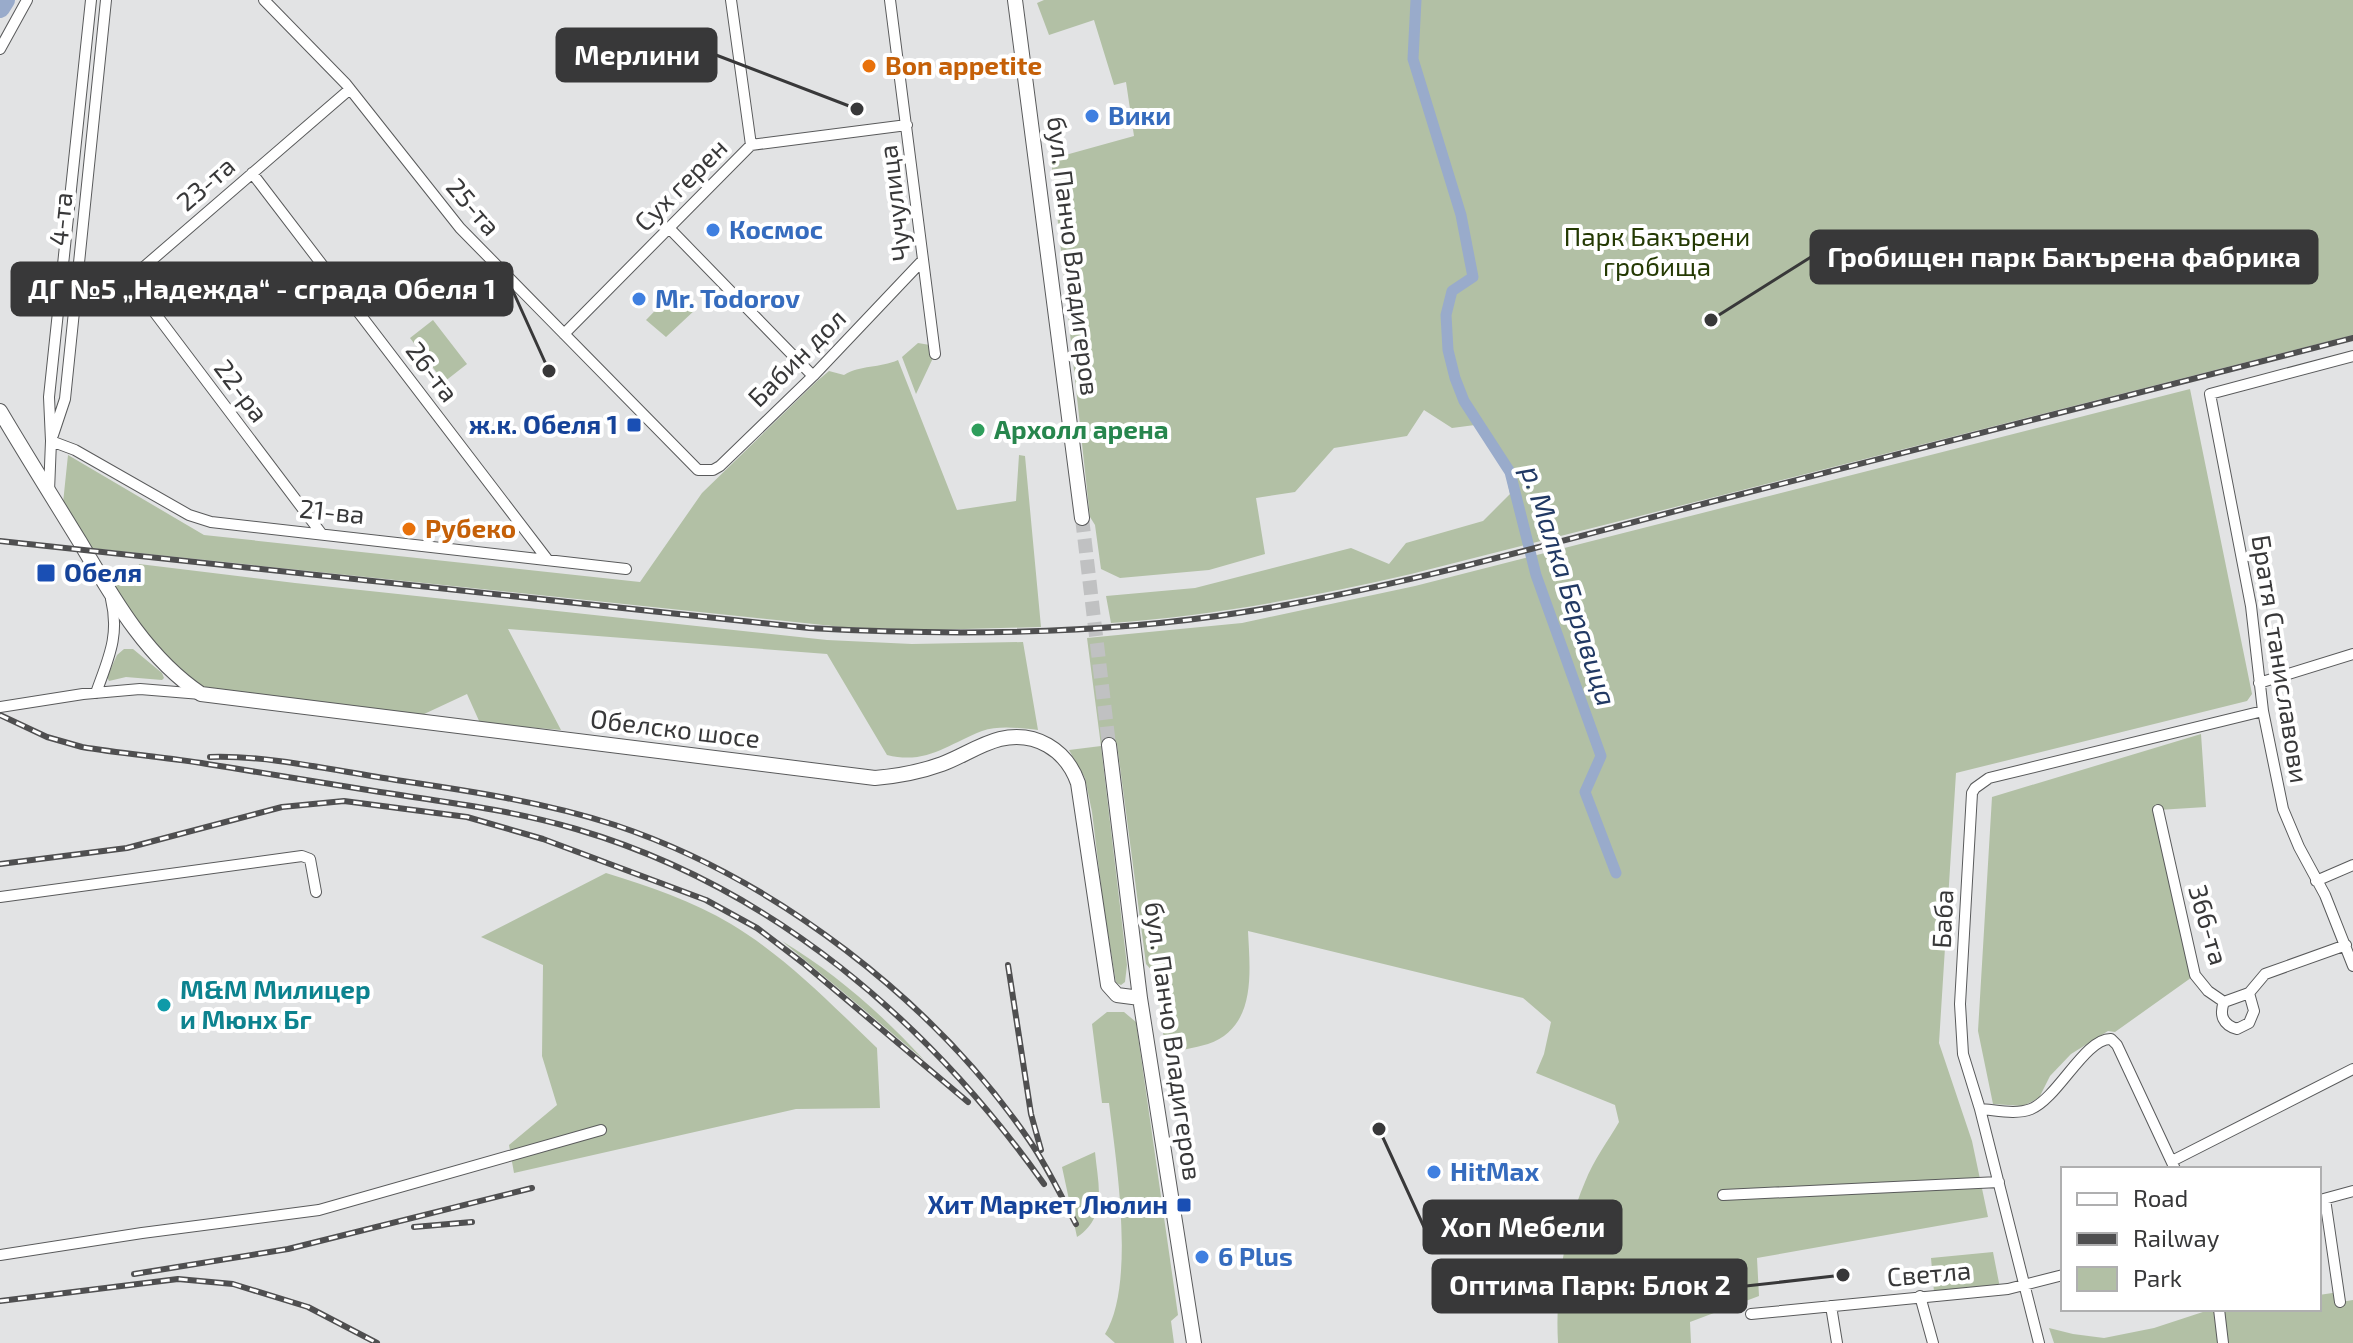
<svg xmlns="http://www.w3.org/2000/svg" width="2353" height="1343" font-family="'Exo 2',sans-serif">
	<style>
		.green { fill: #b2c0a5 }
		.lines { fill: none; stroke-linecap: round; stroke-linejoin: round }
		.canal { stroke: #99abcb; stroke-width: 11 }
		.river { stroke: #99abcb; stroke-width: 20 }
		.tertiary-tunnel { stroke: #c0c1c2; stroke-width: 14; stroke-dasharray: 14 7; stroke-linecap: butt }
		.minor-casing { stroke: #595a5b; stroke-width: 12 }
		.tertiary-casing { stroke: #595a5b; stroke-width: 16 }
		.minor { stroke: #fff; stroke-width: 10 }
		.tertiary { stroke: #fff; stroke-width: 14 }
		.rail-casing { stroke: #4f4f50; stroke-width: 6 }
		.rail { stroke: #fff; stroke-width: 3; stroke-dasharray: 9; stroke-linecap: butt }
		.food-dot { fill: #e8710a; stroke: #fff; stroke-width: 3 }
		.shop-dot { fill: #3f7fe0; stroke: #fff; stroke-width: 3 }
		.transit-dot { fill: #1a4fb4; stroke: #fff; stroke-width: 3 }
		.leisure-dot { fill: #2e9e5b; stroke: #fff; stroke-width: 3 }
		.culture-dot { fill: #0f9aa8; stroke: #fff; stroke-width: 3 }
		.labels { text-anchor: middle; stroke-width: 8; stroke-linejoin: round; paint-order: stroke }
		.food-label { font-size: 26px; font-weight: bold; fill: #c56008; stroke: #fff; text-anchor: start }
		.shop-label { font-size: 26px; font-weight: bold; fill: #366cbe; stroke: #fff; text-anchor: start }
		.street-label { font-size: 26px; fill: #383839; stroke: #fff }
		.park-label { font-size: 26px; fill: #243903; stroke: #fff }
		.transit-label { font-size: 26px; font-weight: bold; fill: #164399; stroke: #fff; text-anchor: end }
		.leisure-label { font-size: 26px; font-weight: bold; fill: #27864d; stroke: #fff; text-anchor: start }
		.culture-label { font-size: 26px; font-weight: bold; fill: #0d838f; stroke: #fff; text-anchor: start }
		.water-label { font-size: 28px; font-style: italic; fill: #213964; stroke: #fff }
		.leader { fill: none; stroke: #383839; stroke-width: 3 }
		.callout-dot { fill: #383839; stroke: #fff; stroke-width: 3 }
		.callout { fill: #383839; stroke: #383839; stroke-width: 3 }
		.callout-label { font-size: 28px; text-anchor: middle; font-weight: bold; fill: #fff }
	</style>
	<rect width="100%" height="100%" fill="#e2e3e4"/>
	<path class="green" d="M1044,0H2353V335L1411,574C1311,597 1213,616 1111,623L1106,596L1195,588L1351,548L1389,564L1406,543L1483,521L1510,494L1505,470L1475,425L1452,428L1424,410L1407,436L1334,448L1295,492L1256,498L1265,554L1209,570L1120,578L1101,569L1095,525L1090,517L1051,159L1134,136L1126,82L1114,85L1094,20L1049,35L1037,3Z
		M677,288L696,309L666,337L646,320Z
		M433,320L467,364L444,382L410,338Z
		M918,343L930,345L933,358L916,394L902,357Z
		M898,360L957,510L1016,501L1019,455L1025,456L1041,627L929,630L842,627L91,548L63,503L68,455L204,535L640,582L702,493L816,382L829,371L844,375C860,365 880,368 898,360Z
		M2190,389L2252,694L2247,701L1956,773L1939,1043L1972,1141L1988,1217L1757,1258L1759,1296L1690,1322L1691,1343H1558C1555,1290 1564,1231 1585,1182C1593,1161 1608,1141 1619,1122L1615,1105L1536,1073L1544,1054L1551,1022L1523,998L1248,931C1250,972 1257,1027 1208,1044C1194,1048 1180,1050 1166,1054L1155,974L1146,964L1117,744L1101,746L1127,965L1125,982L1121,985L1116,983L1103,902L1092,812L1085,778L1069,750L1101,746L1087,638L1242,623L1415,586Z
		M139,564L295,583L827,640L912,644L1023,642L1038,730C1020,728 999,725 982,731C948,744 927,765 887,755L827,654L508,629L561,730L480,723L467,694L422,715L202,687C164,664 135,624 113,586L123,581L125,570L138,571Z
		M124,649H133L162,673L164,678L162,680L126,677L109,681L107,677L117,655Z
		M2201,734L2206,807L2158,810L2195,975L2115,1032L2108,1031L2071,1054L2050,1076L2039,1098L2023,1106L1993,1104L1978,1031L1992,797Z
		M606,873C648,886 693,901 731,924C786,957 831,1004 877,1048L880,1108L796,1109L514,1173L509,1145L557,1105L542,1056L543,965L481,937Z
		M782,941C835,973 882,1014 924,1060Z
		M1107,1012H1124L1136,1022L1178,1315L1171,1321L1174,1343H1115L1105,1334C1136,1284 1116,1160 1109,1103H1102L1092,1024Z
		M1095,1152C1098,1184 1108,1217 1077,1237L1062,1167Z
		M1993,1252L2000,1288L1934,1292L1931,1258Z
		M2339,1292L2341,1302L2353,1300V1343H2054L2049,1328L2073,1334L2104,1338L2154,1328L2212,1309H2319V1295Z"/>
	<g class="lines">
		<path class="canal" d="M1416,0L1413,59L1461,215L1473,277L1452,291L1446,315L1448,350L1455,378L1464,401L1510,472L1536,575L1601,756L1585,792L1616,873"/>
		<path class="river" d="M0,8L5,0"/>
		<path class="tertiary-tunnel" d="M1082,518L1109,745"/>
		<defs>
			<path id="minor" d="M264,0L346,84L460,228L698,470H713L720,466L813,376L923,260
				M731,0L751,145
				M890,0L935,354
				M0,49L27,0
				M252,173L547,559
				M669,228L813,376
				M78,270L127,276L138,272L350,89
				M127,276L321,533
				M564,334L751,145L907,125
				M2353,356L2210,394L2251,606L2263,711L2283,809L2299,847L2325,895L2353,966
				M53,435L65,399L106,0
				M51,441L75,450L189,515L211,522L626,569
				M49,491L51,441L49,397L91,0
				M2259,683L2353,654
				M96,693C108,659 120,636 111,599
				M0,707L83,694L140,689L201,694
				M2158,810L2195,975L2208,991L2224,1002L2249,993L2265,974L2346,945
				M2316,881L2353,865
				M0,897L302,856L310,859L316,892
				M2224,1002C2219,1015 2223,1025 2237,1029L2249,1023L2254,1011L2249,993
				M1980,1109C1996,1110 2016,1115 2031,1109C2058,1098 2085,1038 2111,1039L2117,1045L2175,1169
				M2172,1161L2353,1069
				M1723,1195L1999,1182
				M2325,1199L2340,1302
				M2320,1200L2353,1191
				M0,1255L142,1233L319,1210L601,1130
				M1920,1296L1933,1343
				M1831,1306L1837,1343
				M2219,1309L2223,1343
				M1751,1314L2008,1289L2063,1275
				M2039,1343L1980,1109L1963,1054L1960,1004L1972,793L1975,788L1989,778L2263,711"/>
			<path id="tertiary" d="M1015,0L1082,518
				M0,411C26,455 53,498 80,542C113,598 146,657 201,694L875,778C899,776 920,772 942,764C961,757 980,744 1000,739C1035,731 1066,749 1078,783L1108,985L1117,995L1140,998
				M1109,745L1140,998L1194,1343"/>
		</defs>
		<use href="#minor" class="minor-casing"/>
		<use href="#tertiary" class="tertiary-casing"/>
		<use href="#minor" class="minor"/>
		<use href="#tertiary" class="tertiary"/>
		<defs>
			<path id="rail" d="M0,541L809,628C953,636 1101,635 1244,612C1408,586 1569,538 1730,497C1938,444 2145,391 2353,338
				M0,715L47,737L82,747C123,754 166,757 207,764C265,773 323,783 380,792C446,802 512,810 576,829C771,886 928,1021 1044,1184
				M210,757C270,755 336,771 396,780C470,791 544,802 615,825C774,878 934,1001 1029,1140C1047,1166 1061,1196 1076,1224
				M0,864L127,848L282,807L344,801L467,817L543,839L706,900L757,928L803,963L968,1102
				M1008,965L1031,1114L1041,1150
				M414,1227L472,1222
				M134,1274L288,1249L532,1188
				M0,1301L178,1279L233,1284L308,1307L377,1343"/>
		</defs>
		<use href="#rail" class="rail-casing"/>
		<use href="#rail" class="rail"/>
	</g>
	<g class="food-dot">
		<circle cx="869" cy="66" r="8"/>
		<circle cx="409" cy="529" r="8"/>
	</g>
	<g class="shop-dot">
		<circle cx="1092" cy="116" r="8"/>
		<circle cx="713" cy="230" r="8"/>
		<circle cx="639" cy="299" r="8"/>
		<circle cx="1434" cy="1172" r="8"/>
		<circle cx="1202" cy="1257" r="8"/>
	</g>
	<g class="transit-dot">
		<rect x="626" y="417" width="16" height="16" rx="4"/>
		<rect x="36" y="563" width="20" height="20" rx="4"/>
		<rect x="1176" y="1197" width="16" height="16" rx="4"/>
	</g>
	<circle class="leisure-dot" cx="978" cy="430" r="8"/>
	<circle class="culture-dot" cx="164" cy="1005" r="8"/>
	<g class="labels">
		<g class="food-label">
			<text x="885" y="75">Bon appetite</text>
			<text x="425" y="538">Рубеко</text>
		</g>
		<g class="shop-label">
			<text x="1108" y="125">Вики</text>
			<text x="729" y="239">Космос</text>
			<text x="655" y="308">Mr. Todorov</text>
			<text x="1450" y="1181">HitMax</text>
			<text x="1218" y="1266">6 Plus</text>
		</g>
		<g class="street-label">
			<text transform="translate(206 184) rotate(-41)" y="9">23-та</text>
			<text transform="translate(681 185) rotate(-45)" y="9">Сух герен</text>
			<text transform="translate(895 203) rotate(-97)" y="9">Чучулица</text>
			<text transform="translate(473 207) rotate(49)" y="9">25-та</text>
			<text transform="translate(61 219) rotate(-84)" y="9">4-та</text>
			<text transform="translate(1073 256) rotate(83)" y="9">бул. Панчо Владигеров</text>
			<text transform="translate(797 358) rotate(-45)" y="9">Бабин дол</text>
			<text transform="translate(432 372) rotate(53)" y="9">26-та</text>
			<text transform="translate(241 391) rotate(53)" y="9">22-ра</text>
			<text transform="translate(332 512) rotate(6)" y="9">21-ва</text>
			<text transform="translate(2280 659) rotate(81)" y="9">Братя Станиславови</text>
			<text transform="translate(675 729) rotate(7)" y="9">Обелско шосе</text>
			<text transform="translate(1943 919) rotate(-87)" y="9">Баба</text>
			<text transform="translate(2208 925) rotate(74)" y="9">366-та</text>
			<text transform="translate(1173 1041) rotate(82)" y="9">бул. Панчо Владигеров</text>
			<text transform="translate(1929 1274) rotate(-5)" y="9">Светла</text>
		</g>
		<g class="park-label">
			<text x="1657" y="246">Парк Бакърени<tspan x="1657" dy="30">гробища</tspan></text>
		</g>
		<g class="transit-label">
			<text x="618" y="434">ж.к. Обеля 1</text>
			<text x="64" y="582" text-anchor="start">Обеля</text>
			<text x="1168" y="1214">Хит Маркет Люлин</text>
		</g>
		<g class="leisure-label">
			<text x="994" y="439">Архолл арена</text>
		</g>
		<g class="culture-label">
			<text x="180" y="999">М&amp;M Mилицер<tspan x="180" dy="30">и Мюнх Бг</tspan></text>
		</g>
		<g class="water-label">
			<text transform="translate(1569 586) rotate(72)" y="10">р. Малка Беравица</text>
		</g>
	</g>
	<path class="leader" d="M857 109L716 55M1711 320L1811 257M549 371L512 289M1379 1129L1424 1227M1843 1275L1746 1286"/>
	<g class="callout-dot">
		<circle cx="857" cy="109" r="8"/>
		<circle cx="1711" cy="320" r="8"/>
		<circle cx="549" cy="371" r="8"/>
		<circle cx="1379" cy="1129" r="8"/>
		<circle cx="1843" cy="1275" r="8"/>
	</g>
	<g class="callout">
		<rect x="557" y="29" width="159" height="52" rx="8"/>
		<rect x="1811" y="231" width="506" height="52" rx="8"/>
		<rect x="12" y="263" width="500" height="52" rx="8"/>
		<rect x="1424" y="1201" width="197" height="52" rx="8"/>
		<rect x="1433" y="1260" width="313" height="52" rx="8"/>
	</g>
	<g class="callout-label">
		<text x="637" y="65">Мерлини</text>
		<text x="2064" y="267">Гробищен парк Бакърена фабрика</text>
		<text x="262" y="299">ДГ №5 „Надежда“ - сграда Обеля 1</text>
		<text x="1523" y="1237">Хоп Мебели</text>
		<text x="1590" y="1295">Оптима Парк: Блок 2</text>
	</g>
	<rect x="2061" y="1167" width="260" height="144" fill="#ffffff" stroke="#afafb0" stroke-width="2"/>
	<rect x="2077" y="1193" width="40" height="12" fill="#ffffff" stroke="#afafb0" stroke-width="2"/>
	<text x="2133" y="1207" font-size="24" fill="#383839">Road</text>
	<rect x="2077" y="1233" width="40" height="12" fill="#4f4f50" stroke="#afafb0" stroke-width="2"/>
	<text x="2133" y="1247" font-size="24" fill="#383839">Railway</text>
	<rect x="2077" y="1267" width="40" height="24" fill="#b2c0a5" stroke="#afafb0" stroke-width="2"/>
	<text x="2133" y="1287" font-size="24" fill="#383839">Park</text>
</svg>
